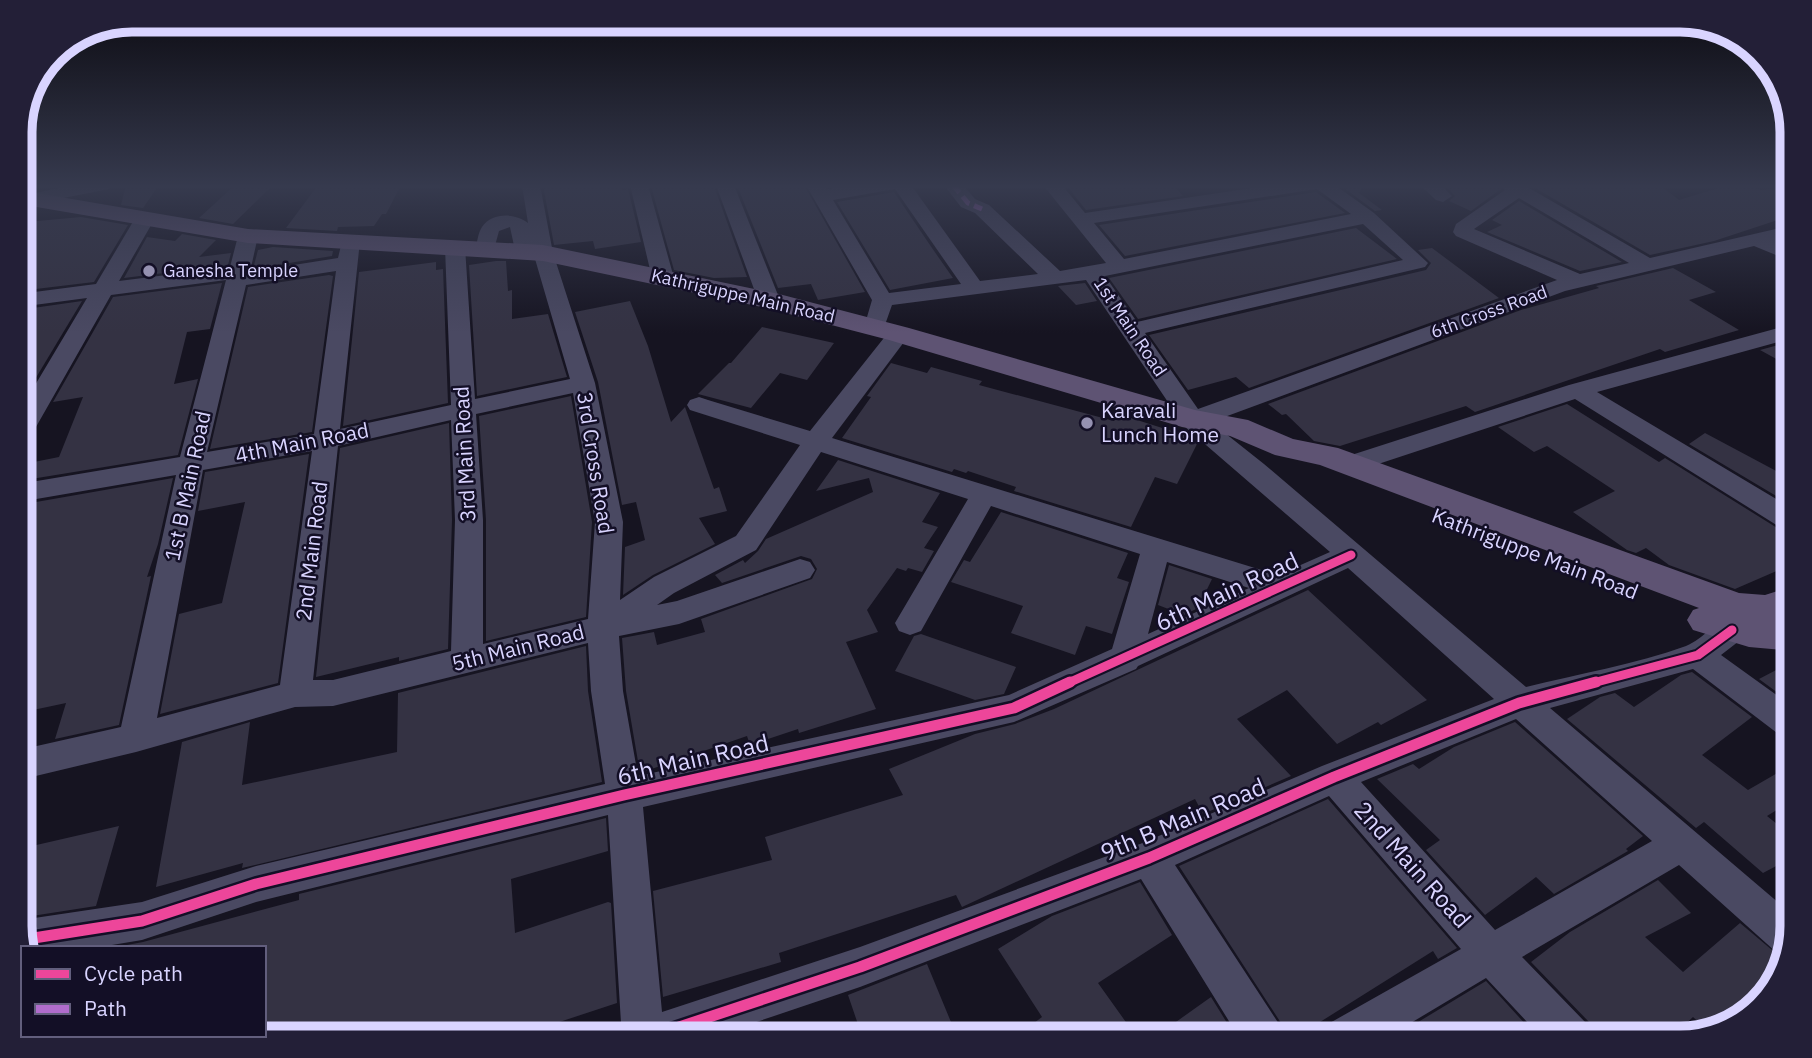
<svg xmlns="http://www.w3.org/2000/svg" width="1812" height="1058" font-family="'IBM Plex Sans',sans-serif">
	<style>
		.building { fill: #343243 }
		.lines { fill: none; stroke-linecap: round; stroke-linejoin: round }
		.minor { fill: #4a4962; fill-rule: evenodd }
		.major { fill: #5e5373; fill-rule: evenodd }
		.quiet { stroke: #b06ccc; stroke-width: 5; stroke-dasharray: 10 5; stroke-linecap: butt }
		.cycleway-far1-casing { stroke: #130f26; stroke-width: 13 }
		.cycleway-casing { stroke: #130f26; stroke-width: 16 }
		.cycleway-far1 { stroke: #ed469a; stroke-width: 9 }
		.cycleway { stroke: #ed469a; stroke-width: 11 }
		.poi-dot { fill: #9591b1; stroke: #130f26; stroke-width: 2.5 }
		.labels { text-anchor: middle; stroke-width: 5; stroke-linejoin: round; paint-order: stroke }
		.far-poi-label { font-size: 18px; fill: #d9d4ff; stroke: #130f26; text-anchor: start }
		.far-street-label { font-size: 18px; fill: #d9d4ff; stroke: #130f26 }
		.poi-label { font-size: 21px; fill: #d9d4ff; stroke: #130f26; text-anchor: start }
		.street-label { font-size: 21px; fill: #d9d4ff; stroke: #130f26 }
		.near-street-label { font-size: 24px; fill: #d9d4ff; stroke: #130f26 }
		.rim { fill: none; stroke: #d9d4ff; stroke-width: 9 }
	</style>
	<rect width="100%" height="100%" fill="#161421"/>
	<path class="building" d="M126,185H159L143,208L121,205Z
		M235,185H273L233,224L199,218Z
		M318,185H401L386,214H382L374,226L338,227L337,231L286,228Z
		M543,185H621L622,190L628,189L641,242L595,249L593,241L554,245Z
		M714,185V186L747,277L714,278L674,270L651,186Z
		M737,185H804L865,292L818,300L811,284L778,288Z
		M1066,185H1173L1183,196L1086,210Z
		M1340,185H1364L1359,193L1382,210L1375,211Z
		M1445,185H1498L1501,189L1471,211L1449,201L1455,196Z
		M1530,185H1660L1679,200L1728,185H1750L1761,190L1793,185V215L1714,241L1650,255Z
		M894,192L932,248L953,278L890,290L837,202Z
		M1316,192L1345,213L1125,256L1099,225Z
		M1519,201L1622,262L1580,271L1487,232L1502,225L1492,220Z
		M81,217L128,225L94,282L19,291V231L27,222Z
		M1356,228L1397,259L1138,319L1109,278Z
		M182,234L216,240L199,257L231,253L228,265L124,278L147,237L175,241Z
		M273,247L333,251L332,256L253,269L258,250Z
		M1432,248L1499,298L1249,388L1236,377L1188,390L1149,335L1426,270L1431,263L1418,250Z
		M496,261H506L508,291L512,290V319L548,314L567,377L477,396L469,265Z
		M436,262V270L443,269L448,403L343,426L359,272Z
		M1673,268L1716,292L1689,300L1739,330L1665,352L1660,349L1475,412L1466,406L1340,446L1314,441L1286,414L1282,415L1268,404L1521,310L1599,288L1596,286Z
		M329,275L333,276L312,432L210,449L248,287Z
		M222,283L210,329L187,332L174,384L198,379L178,455L19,481V465L59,457L83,397L53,402L113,297Z
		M1085,283L1097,301L1076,305L1058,286Z
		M82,301L19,406V310Z
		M630,301L648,346L671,422L685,407L714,489L719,487L727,511L699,518L715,544L653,575L623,595L625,547L645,540L636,502L622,505L598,382L575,312Z
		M762,327L834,343L807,380L780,373L751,408L698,394L729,363H731Z
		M1793,341V368L1760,350Z
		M891,363L927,373L931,367L982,381L979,385L1114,421L1118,414L1194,438L1198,442L1177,484L1155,477L1131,527L1014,491L1016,487L968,471L966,473L954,469L952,472L842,438L871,397L867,396Z
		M571,396L592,522L586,617L486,641V520L479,416Z
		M1567,404L1659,462L1665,458L1782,531L1793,534V564L1735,589L1669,565L1646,548L1636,553L1627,550L1573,512L1615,491L1547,446L1534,452L1498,427Z
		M449,423L452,520L448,649L399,661V657L316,677L340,448Z
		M1705,433L1793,480V506L1689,444Z
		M309,454L278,683L160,714L179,614L222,603L245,502L198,511L205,472Z
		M838,460L940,493L922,522L938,527L924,548L934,551L922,572L908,568L906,571L897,568L867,610L878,632L846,642L876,709L799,733L798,729L750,745L747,736L640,773L626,691L622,638L654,632L657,645L705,632L701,619L812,579L817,569L811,559L801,556L722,583L715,575L743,560L745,563L758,551L766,539L873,492L869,478L816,491Z
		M173,478L158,544L147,577L151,576L119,725L55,739L66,703L19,713V505Z
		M1001,512L1128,553L1117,578L1129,582L1112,634L1086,626L1075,655L1011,633L1023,606L951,582L964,560L970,562Z
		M1169,565L1212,579L1198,608L1184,615L1158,605Z
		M1308,590L1427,700L1381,725L1378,722L1337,744L1287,690L1237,719L1291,776L1203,814L1195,799L962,907L956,895L779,953L781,962L663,997L653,891L772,860L765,837L903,795L889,769L975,734L1015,724L1054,709Z
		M921,634L1016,667L1004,694L975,700L895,671L914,636Z
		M586,646L588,691L602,782L242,868L243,863L156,887L182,742L250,722L242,785L397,752L398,693Z
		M1793,661V704L1759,679Z
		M1692,672L1752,717L1702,755L1748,790L1793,764V800L1767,816L1793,837V857L1763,873L1704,822L1696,828L1567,719L1600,697L1615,693L1634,707L1681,675Z
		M1515,722L1643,836L1626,849L1628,851L1554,894L1536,877L1485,915L1426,850L1440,840L1377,779L1413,764L1419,769L1454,747Z
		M1328,799L1457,948L1438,959L1433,951L1293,1039H1287L1281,1023L1179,866Z
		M606,818L608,851L511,879L515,933L608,902L611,903L617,1003L523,1034L522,1026L477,1039H264V948H111L143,942L299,900V894Z
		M119,826L96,906L19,918V849Z
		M1658,880L1691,913L1645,937L1683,972L1740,923L1784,960L1778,983L1737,1024L1707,1030L1693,1017L1670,1039H1595L1589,1022L1531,962L1570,932Z
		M1140,882L1172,935L1098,983L1138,1039H1043L1034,1023L1042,1017L998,949L1052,916Z
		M927,964L958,1039H863L848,995Z
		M1486,981L1539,1039H1390Z
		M1211,997L1237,1039H1152Z"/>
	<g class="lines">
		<path class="minor" d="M73,185H111L109,189L38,203L26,219L19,221V202L25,195Z
			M522,185H540L553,253L595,383L623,522L620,600L654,577L736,536L800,445L690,410L687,405L690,400L699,397L708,400L810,431L891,329H907L910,334L832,438L1278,575L1330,552L1184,426L1086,280L892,305L886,322H870L867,317L872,300L806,185H824L827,189L854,185H911L980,281L1038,274L975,213L961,207L944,185H963L975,199L989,205L1060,271L1106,263L1043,185H1062L1085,213L1272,185H1335L1374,213L1428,263L1425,267L1145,333L1198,409L1557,280L1456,236L1453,232L1456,224L1505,190L1501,185H1524L1650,258L1793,225V237L1776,241L1793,248V262L1754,246L1565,291L1211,422L1264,464L1526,687C1578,674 1636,664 1686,646C1707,638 1718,613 1743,622L1747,630L1743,638L1721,655L1793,707V740L1781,736L1693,669L1550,708L1793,915V927L1785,956L1776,952L1679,865L1522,957L1587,1024L1593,1039H1543L1486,978L1384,1039H1322L1328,1024L1461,949L1329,796L1175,865L1279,1024L1285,1039H1240L1141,879L860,987L706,1039H622L608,815L256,902L142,940L94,948H24L19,934L21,920L142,902L256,866L605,784L591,691L588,643L333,706L295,707L136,752L19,780V750L121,727L176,475L19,502V484L180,457L226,280L111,295L32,434L28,440L19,442V412L87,298L19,307V294L96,284L134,220L144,214L154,220L119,281L230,267L238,236L241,232H255L258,236L250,272L338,258L343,237H357L360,241L340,429L451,405L445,247L448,243H462L465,247L475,399L570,379L533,252L523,257L516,255L510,227L499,231L493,253H479L476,249C477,242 478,233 482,227C492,212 516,213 528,223ZM895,189L961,284L889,293L833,200ZM1317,189L1351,214L1124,259L1094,223ZM1519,198L1629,263L1580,274L1474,229ZM1363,224L1403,260L1137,322L1105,276ZM336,271L314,434L207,452L246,285ZM573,393L595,522L588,619L483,644V520L476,414ZM451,420L455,520L451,651L333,680H313L338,446ZM312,451L280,685L157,718L203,470ZM821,452L968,499L895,623L899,631L910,635L921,631L991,506L1140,554L1112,649L1009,695L638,776L623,691L619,636L679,624L810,578L815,570L810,562L800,559L677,601L657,605L674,593L756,550ZM1167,562L1249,588L1148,634ZM1348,568L1494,699L1322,766L1140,844L860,947L662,1012L643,807L1014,722L1136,669L1138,666ZM1516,719L1652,841L1495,930L1361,782Z
			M630,185H648L674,278L670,282H656L652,278Z
			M716,185H734L780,300L777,305H761L758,300Z
			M1420,185H1441L1452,196L1443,202L1436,200Z
			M1793,324V338L1597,392L1793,509V532L1783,529L1575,399L1357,471L1348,474L1339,471L1335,465L1339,459L1569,385Z"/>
		<path class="major" d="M19,190L248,229L543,245L779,294L909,328L1195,410L1248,420L1293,439L1338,448L1739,593L1765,595L1793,586V615L1779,620L1793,621V651L1749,647L1693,630L1687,620L1693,610L1699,608L1320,465L1275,455L1230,436L1182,427L889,340L766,308L543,261L248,243L19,204Z"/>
		<path class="quiet" d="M953,185L968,203L982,209"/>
		<defs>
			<path id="cycleway-far1" d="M1066,684L1351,555
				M1589,684L1698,655L1732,630"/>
			<path id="cycleway" d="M21,940L142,921L256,884L624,795L1014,708L1070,682
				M643,1039L860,967L1149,858L1334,777L1519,703L1596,682"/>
		</defs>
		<use href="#cycleway-far1" class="cycleway-far1-casing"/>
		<use href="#cycleway" class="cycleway-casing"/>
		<use href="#cycleway-far1" class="cycleway-far1"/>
		<use href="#cycleway" class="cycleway"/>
	</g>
	<linearGradient id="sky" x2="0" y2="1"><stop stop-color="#0c0b12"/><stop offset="0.56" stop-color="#363a4e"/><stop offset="1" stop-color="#363a4e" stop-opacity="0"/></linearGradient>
	<rect width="1812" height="333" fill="url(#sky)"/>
	<g class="poi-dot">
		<circle cx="149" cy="271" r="7"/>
		<circle cx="1087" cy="423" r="7"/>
	</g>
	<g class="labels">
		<g class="far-poi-label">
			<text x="163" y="277">Ganesha Temple</text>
		</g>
		<g class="far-street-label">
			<text transform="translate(743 296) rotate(13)" y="6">Kathriguppe Main Road</text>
			<text transform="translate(1489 312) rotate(-20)" y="6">6th Cross Road</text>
			<text transform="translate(1130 327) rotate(56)" y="6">1st Main Road</text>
		</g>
		<g class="poi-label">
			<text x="1101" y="418">Karavali<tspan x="1101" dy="24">Lunch Home</tspan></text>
		</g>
		<g class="street-label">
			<text transform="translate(302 443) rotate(-11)" y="7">4th Main Road</text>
			<text transform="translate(465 454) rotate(-93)" y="7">3rd Main Road</text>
			<text transform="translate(595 463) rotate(81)" y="7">3rd Cross Road</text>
			<text transform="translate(188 486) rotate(-78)" y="7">1st B Main Road</text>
			<text transform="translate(312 551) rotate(-83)" y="7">2nd Main Road</text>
			<text transform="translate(1535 554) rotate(21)" y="7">Kathriguppe Main Road</text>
			<text transform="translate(518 648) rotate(-14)" y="7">5th Main Road</text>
		</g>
		<g class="near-street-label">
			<text transform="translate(1227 592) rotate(-25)" y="8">6th Main Road</text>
			<text transform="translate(693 760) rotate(-13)" y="8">6th Main Road</text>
			<text transform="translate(1183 820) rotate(-23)" y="8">9th B Main Road</text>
			<text transform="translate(1412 865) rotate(48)" y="8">2nd Main Road</text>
		</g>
	</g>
	<path d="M0 0H1812V1058H0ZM132 32H1680A100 100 0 0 1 1780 132V926A100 100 0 0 1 1680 1026H132A100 100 0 0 1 32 926V132A100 100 0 0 1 132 32Z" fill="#231f37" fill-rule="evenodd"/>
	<path class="rim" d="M132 32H1680A100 100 0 0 1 1780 132V926A100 100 0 0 1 1680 1026H132A100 100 0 0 1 32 926V132A100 100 0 0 1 132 32Z"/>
	<rect x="21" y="946" width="245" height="91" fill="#130f26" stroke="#625e7d" stroke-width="2"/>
	<rect x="35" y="969" width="35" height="10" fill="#ed469a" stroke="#625e7d" stroke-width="2"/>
	<text x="84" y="981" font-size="21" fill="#d9d4ff">Cycle path</text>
	<rect x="35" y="1004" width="35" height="10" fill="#b06ccc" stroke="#625e7d" stroke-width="2"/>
	<text x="84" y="1016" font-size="21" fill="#d9d4ff">Path</text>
</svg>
